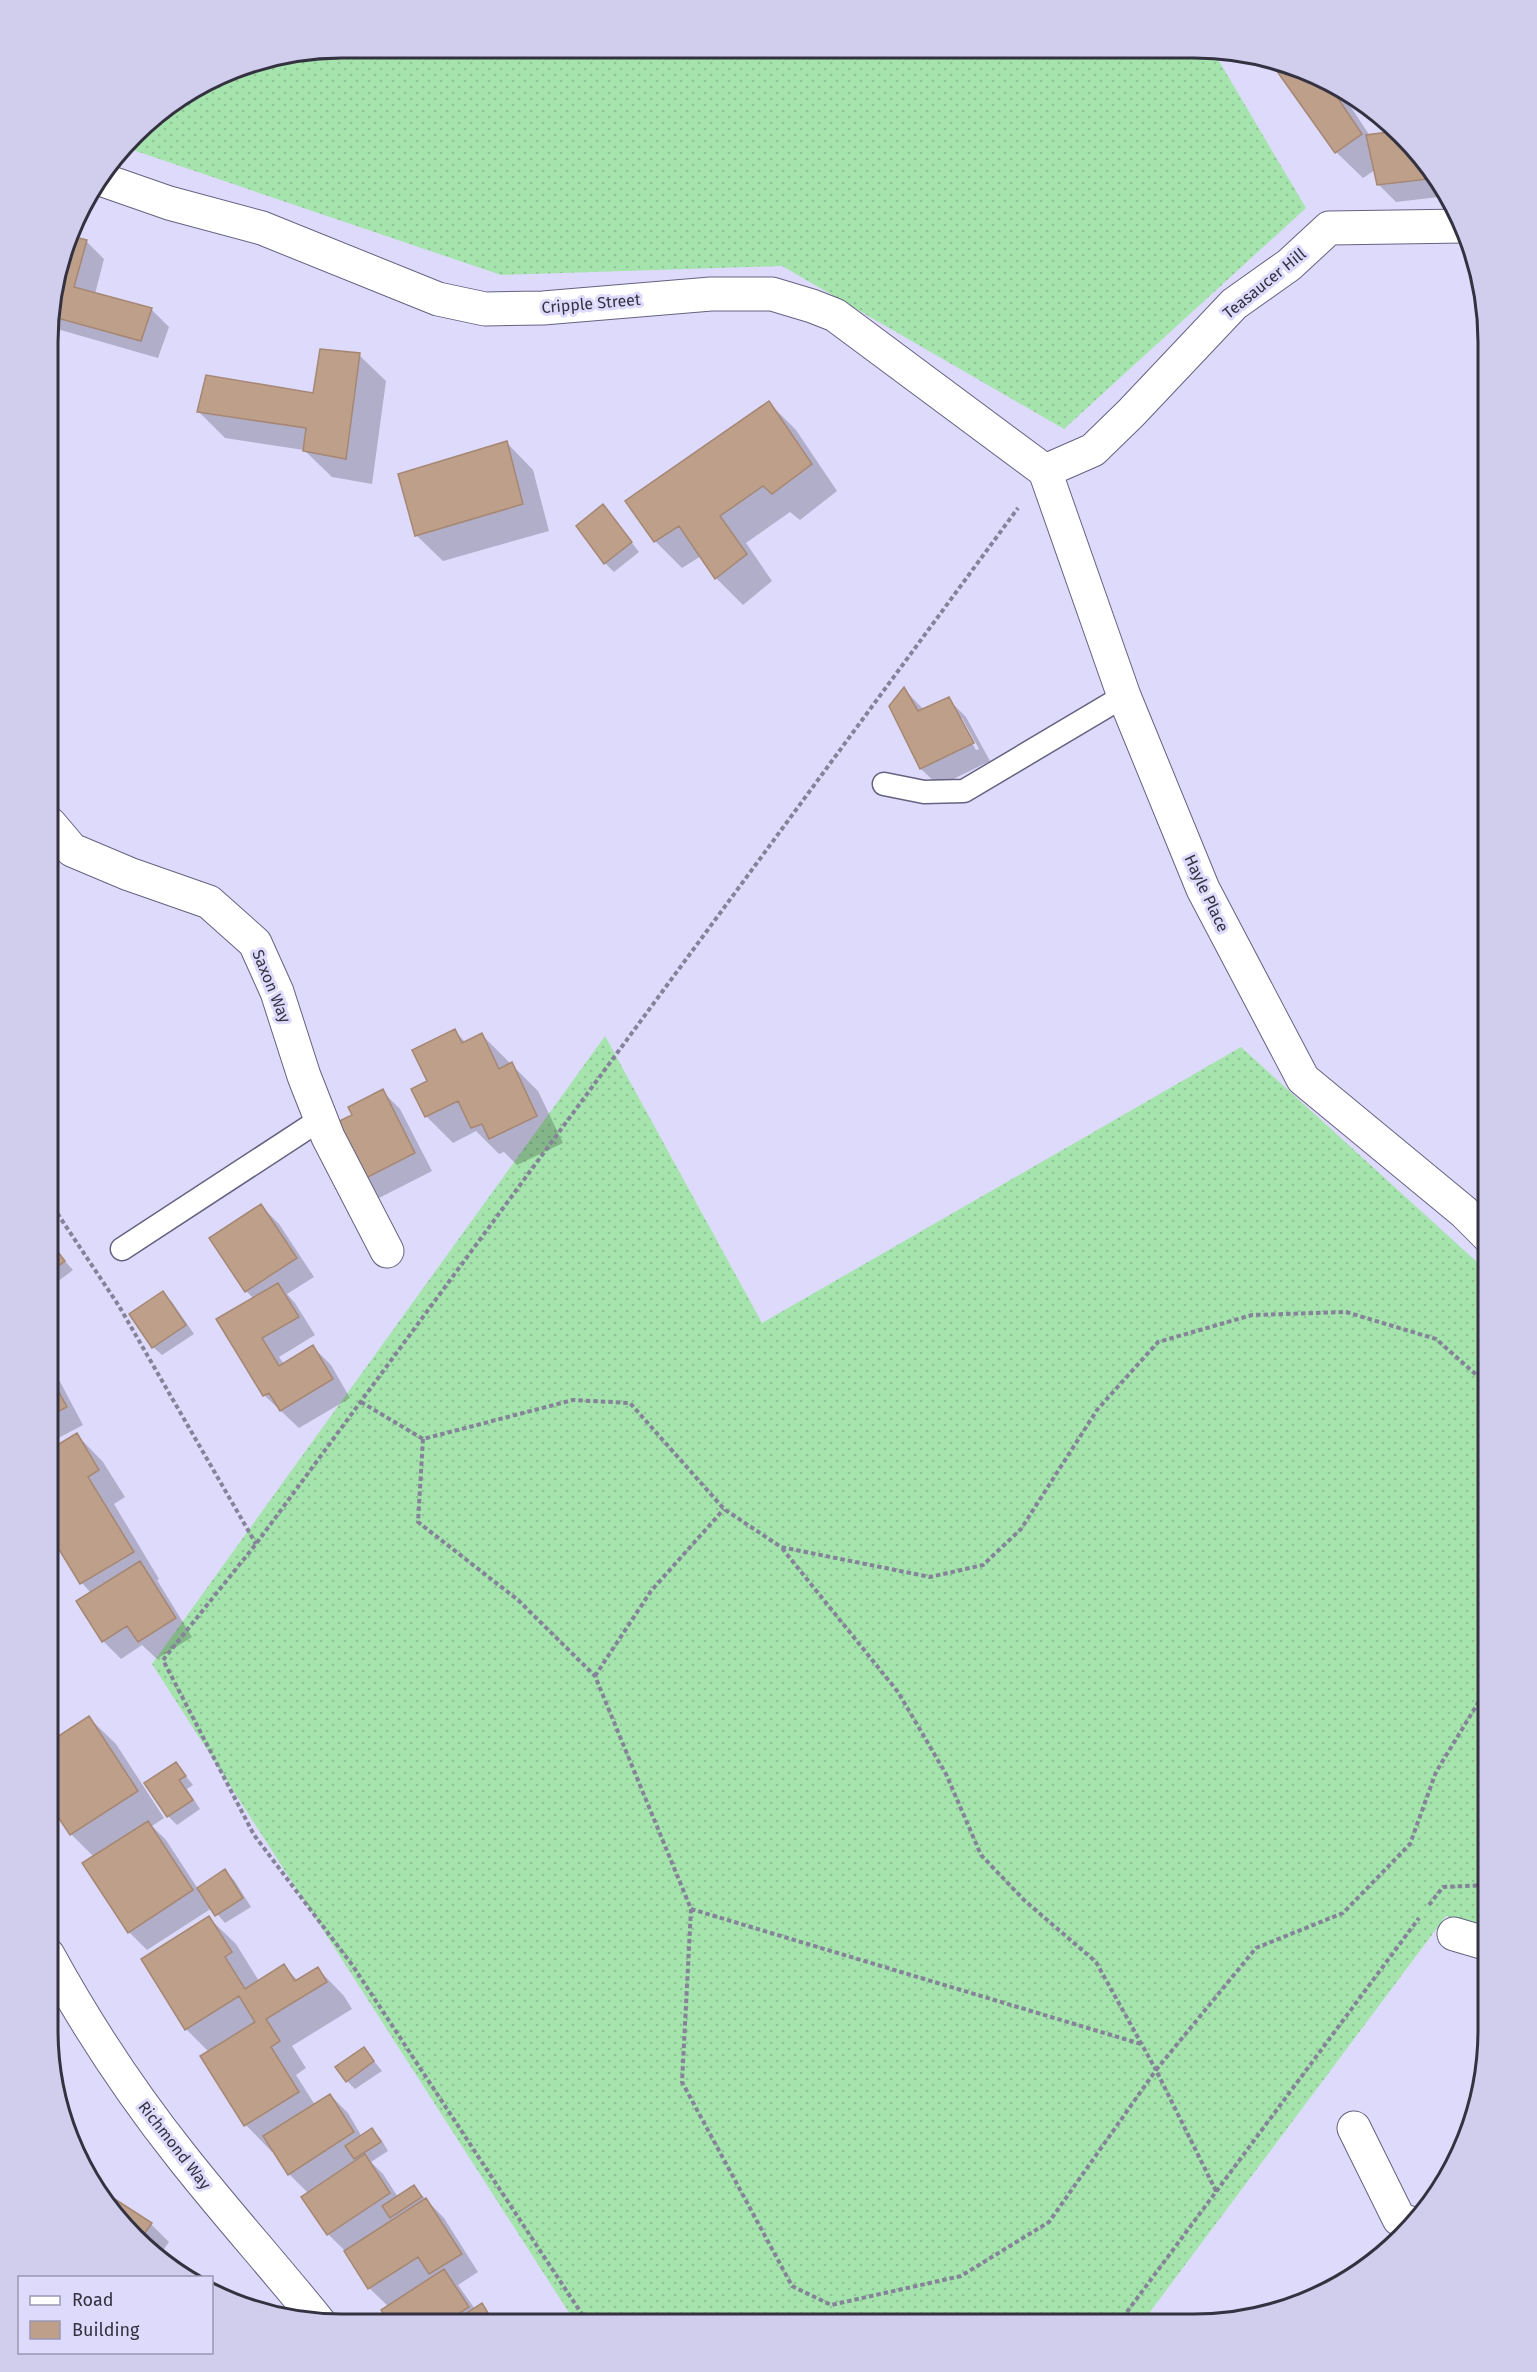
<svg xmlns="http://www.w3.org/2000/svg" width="1537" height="2372" font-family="'Fira Sans',sans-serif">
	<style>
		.grass { fill: url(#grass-dots) }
		.shadow { fill: #0003; fill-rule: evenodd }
		.building { fill: #bd9f8a; stroke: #a58773; stroke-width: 1.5 }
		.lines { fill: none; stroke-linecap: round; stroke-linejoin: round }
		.lane-casing { stroke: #666280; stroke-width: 25 }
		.street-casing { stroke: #666280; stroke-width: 35 }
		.path { stroke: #858299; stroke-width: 4; stroke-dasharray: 4.5 3; stroke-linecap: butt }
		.lane { stroke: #fff; stroke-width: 22 }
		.street { stroke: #fff; stroke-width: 33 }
		.labels { text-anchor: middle; stroke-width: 6; stroke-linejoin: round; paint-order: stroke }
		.street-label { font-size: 16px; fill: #343240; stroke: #dedafc }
		.rim { fill: none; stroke: #343240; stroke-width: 3 }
	</style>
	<defs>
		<pattern id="grass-dots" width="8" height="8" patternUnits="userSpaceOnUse" patternTransform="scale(1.5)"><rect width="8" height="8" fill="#a6e4ad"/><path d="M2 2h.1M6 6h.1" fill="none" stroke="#90c496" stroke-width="1.8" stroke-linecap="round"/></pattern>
	</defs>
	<rect width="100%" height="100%" fill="#dedafc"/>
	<path class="grass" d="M343,48L1213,51L1306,208L1064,429L782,266L501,275L127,148L148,121L230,70Z
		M605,1036L762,1323L1241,1047L1489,1273L1488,1928L1446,1916L1141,2324L575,2322L152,1664Z"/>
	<path class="shadow" d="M1307,70L1339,89L1370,136L1428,163L1447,196L1396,202L1378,184L1375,170L1363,178L1336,152Z
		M86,241L104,259L95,294L151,309L169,327L158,358L50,327V304Z
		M359,355L386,381L372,484L332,477L304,450L225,438L198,411L315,395Z
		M769,403L796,430L837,491L800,520L790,512L746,543L772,581L743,605L716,578L701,556L682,568L655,541L627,501Z
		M507,443L533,470L549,531L443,561L416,535Z
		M603,506L639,552L614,572L605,563Z
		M904,689L924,710L948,699L966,717L990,761L939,786L921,769ZM958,718H962L979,749L976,750Z
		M455,1031L466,1043L482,1035L538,1091L563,1143L517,1165L504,1152L499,1154L476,1131L453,1143L426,1116L429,1082Z
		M382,1091L400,1109L432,1171L379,1198L361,1180L354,1115Z
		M261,1206L279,1224L314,1277L287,1294L295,1303L315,1335L279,1357L284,1364L313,1347L331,1365L350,1398L299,1428L264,1395L254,1299L246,1291Z
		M55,1250L73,1270L49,1288V1254Z
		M163,1293L172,1302L194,1334L162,1355L153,1347Z
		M49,1361L83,1425L49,1443Z
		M77,1435L103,1462L125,1497L114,1504L159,1579L157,1580L192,1637L157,1659L142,1645L121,1659L103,1641L91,1593L82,1583L49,1530V1452Z
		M89,1718L116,1744L164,1818L152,1826L166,1840L198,1889L225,1871L234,1880L251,1907L225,1923L212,1908L147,1950L129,1932L94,1857L71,1834Z
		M176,1764L193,1785L187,1789L200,1809L177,1825L168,1816Z
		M209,1918L236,1944L259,1981L284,1966L298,1981L318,1969L344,1996L352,2009L292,2046L306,2068L296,2075L315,2105L330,2095L348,2113L362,2137L372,2130L381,2139L388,2151L371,2162L383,2174L398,2197L414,2187L444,2218L478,2272L458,2285L475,2309L482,2305L496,2322H391L389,2307L369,2288L346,2252L328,2234L309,2194L289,2174L274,2151L272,2152L246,2125L202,2057L209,2052L186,2029Z
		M364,2049L382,2071L355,2089L347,2081Z
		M70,2140L89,2155L84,2163L96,2173L92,2180Z
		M109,2209L151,2224L169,2242L159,2256L177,2271L163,2263Z"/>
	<path class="building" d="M1269,60L1307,70L1327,82L1362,134L1335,153Z
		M1396,131L1428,163L1437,178L1377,185L1366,135Z
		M71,236L87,240L74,287L152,308L141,341L50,316V304Z
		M320,349L360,353L346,459L303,451L306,428L197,412L206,375L313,393Z
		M769,401L812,464L772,494L763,486L720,516L747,554L715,579L679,526L654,542L625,501Z
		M507,441L523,504L415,536L398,474Z
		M603,504L632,542L604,564L576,526Z
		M904,687L918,711L949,697L974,743L920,769L889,706Z
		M455,1029L462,1043L482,1033L499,1069L512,1062L537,1116L489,1139L482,1124L471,1128L458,1101L425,1117L411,1089L427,1081L412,1050Z
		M383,1089L415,1153L360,1181L331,1125L352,1115L348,1107Z
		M261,1204L297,1258L245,1292L209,1238Z
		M55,1248L65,1261L49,1273V1252Z
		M278,1283L299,1317L262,1338L279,1366L313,1345L333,1379L280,1411L269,1393L263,1396L216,1319Z
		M163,1291L186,1325L152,1348L129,1314Z
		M49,1374L67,1407L49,1416Z
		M77,1433L99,1470L88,1477L134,1552L80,1584L49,1533V1450Z
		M140,1561L176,1618L138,1642L127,1626L102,1642L76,1601Z
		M89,1716L138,1791L70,1835L48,1802V1743Z
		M176,1762L186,1776L179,1780L193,1800L167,1817L144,1783Z
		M148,1821L193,1890L128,1933L82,1863Z
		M225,1869L243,1898L215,1916L197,1888Z
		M209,1916L232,1952L225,1957L245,1989L284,1964L295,1981L318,1967L327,1982L266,2019L280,2041L271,2047L299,2092L244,2126L200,2056L255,2022L239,1996L185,2030L141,1959Z
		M364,2047L374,2061L346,2082L335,2067Z
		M330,2094L354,2132L288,2175L263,2136Z
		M372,2128L381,2142L354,2159L345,2146Z
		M365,2154L390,2193L327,2235L301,2197Z
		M414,2185L422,2197L390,2218L382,2206Z
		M96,2187L152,2223L140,2240L109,2209Z
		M426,2198L462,2254L429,2274L418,2257L368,2289L344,2251Z
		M157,2252L184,2275L163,2263L155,2255Z
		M444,2269L469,2307L446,2322H389L381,2310Z
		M482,2303L491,2318L484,2322H453Z"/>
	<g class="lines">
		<defs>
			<path id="lane" d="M884,784L924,792L964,791L1124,696
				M122,1249L321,1119"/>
			<path id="street" d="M103,180L169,203L262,228L438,299L485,309L543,308L711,294H772L812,306L835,315L1045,471
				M1045,471L1124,696L1203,889L1303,1079L1464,1212L1489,1237
				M1045,471L1093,450L1131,413L1234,304L1289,265L1329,228L1464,226
				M50,824L72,850L129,874L209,902L255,943L277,992L304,1076L328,1137L387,1251
				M1454,1934L1488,1944
				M48,1955C87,2026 131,2093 182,2157C226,2213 274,2266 319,2322
				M1354,2128L1399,2219L1413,2224"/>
		</defs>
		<use href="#lane" class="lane-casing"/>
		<use href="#street" class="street-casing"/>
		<path class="path" d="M49,1201L119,1306L256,1544
			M361,1402L423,1439L573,1400L630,1403L724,1509L781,1547L930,1577L983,1565L1021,1529L1097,1410L1158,1342L1252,1315L1346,1312L1436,1339L1489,1386
			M423,1439L418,1522L518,1600L595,1676L691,1909L682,2082L792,2286L831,2305L961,2276L1049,2222L1156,2070L1096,1962L1024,1900L981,1855L946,1774L898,1692L781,1547
			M595,1676L651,1591L724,1509
			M1429,1905L1443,1887L1488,1885
			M691,1909L1141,2044
			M1216,2191L1156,2070L1256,1948L1343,1913L1410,1844L1436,1772L1478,1703L1488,1691
			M587,2322L353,1966L254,1835L163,1660L256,1544L1018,508
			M1118,2324L1419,1918"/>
		<use href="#lane" class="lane"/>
		<use href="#street" class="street"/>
	</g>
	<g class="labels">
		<g class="street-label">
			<text transform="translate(1264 283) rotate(-39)" y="6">Teasaucer Hill</text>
			<text transform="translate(591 303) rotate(-5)" y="6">Cripple Street</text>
			<text transform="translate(1207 893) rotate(65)" y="6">Hayle Place</text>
			<text transform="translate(272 986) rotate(68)" y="6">Saxon Way</text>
			<text transform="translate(175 2145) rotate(52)" y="6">Richmond Way</text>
		</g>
	</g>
	<path d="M0 0H1537V2372H0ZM342 58H1194A284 284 0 0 1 1478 342V2030A284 284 0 0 1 1194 2314H342A284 284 0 0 1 58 2030V342A284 284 0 0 1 342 58Z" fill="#d0cded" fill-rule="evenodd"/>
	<path class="rim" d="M342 58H1194A284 284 0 0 1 1478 342V2030A284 284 0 0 1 1194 2314H342A284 284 0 0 1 58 2030V342A284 284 0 0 1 342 58Z"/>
	<rect x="18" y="2276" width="195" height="78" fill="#dedafc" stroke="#9a97b1" stroke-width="1.5"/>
	<rect x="30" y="2296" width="30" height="9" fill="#ffffff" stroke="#9a97b1" stroke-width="1.5"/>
	<text x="72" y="2306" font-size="18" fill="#343240">Road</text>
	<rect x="30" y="2321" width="30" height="18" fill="#bd9f8a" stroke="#9a97b1" stroke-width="1.5"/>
	<text x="72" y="2336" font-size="18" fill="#343240">Building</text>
</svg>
